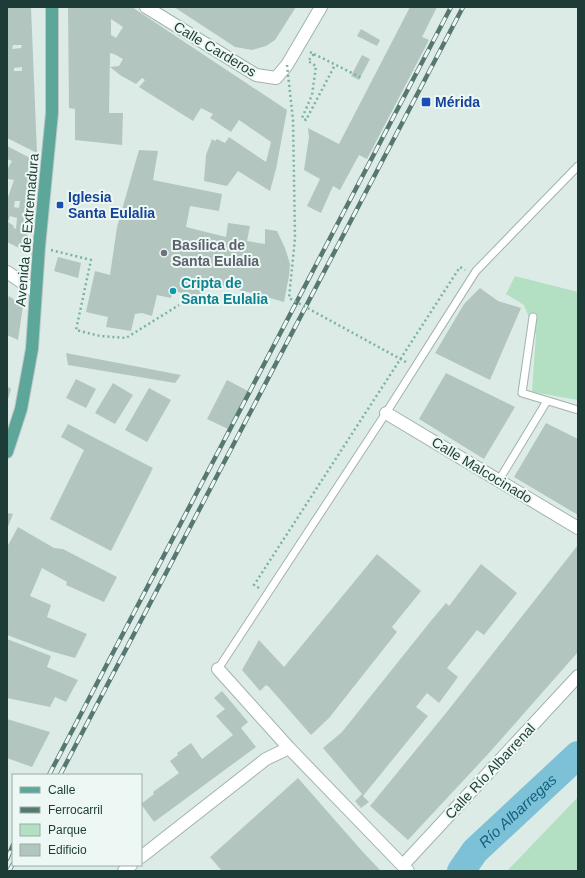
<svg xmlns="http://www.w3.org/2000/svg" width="585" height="878" font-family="Arial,sans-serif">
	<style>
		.green { fill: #b3dfc3 }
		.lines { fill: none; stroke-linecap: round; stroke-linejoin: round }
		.river { stroke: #7dc1d7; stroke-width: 28 }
		.building { fill: #b2c6bf; fill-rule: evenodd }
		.service-casing { stroke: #a0b3ae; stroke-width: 9 }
		.minor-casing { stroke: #a0b3ae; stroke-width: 14 }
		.primary-casing { stroke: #c0c8c7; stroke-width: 14 }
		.path { stroke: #79b2a6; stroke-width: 2.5; stroke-dasharray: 2 3; stroke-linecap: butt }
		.service { stroke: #fff; stroke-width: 7 }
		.minor { stroke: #fff; stroke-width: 12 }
		.primary { stroke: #5ca69a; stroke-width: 12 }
		.rail-casing { stroke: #577872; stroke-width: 4.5 }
		.rail { stroke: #edf7f3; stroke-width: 3; stroke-dasharray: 9; stroke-linecap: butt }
		.path-bridge { stroke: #79b2a6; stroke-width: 2.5; stroke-dasharray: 2 3; stroke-linecap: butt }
		.transit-dot { fill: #1a4fb4; stroke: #edf7f3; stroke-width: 1.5 }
		.worship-dot { fill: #6b7280; stroke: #edf7f3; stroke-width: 1.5 }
		.culture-dot { fill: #0f9aa8; stroke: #edf7f3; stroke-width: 1.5 }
		.labels { text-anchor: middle; stroke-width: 4; stroke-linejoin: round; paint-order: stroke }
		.street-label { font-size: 14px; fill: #1d3c37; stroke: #edf7f3 }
		.transit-label { font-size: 14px; font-weight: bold; fill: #164399; stroke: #edf7f3; text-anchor: start }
		.worship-label { font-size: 14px; font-weight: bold; fill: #5b616d; stroke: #edf7f3; text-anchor: start }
		.culture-label { font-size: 14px; font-weight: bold; fill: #0d838f; stroke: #edf7f3; text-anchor: start }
		.water-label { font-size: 15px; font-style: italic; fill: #11617e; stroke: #edf7f3 }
	</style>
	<rect width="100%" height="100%" fill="#ddebe6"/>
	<path class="green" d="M515,276L578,292V400L532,392L536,335L524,305L506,294Z
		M578,797V871H507Z"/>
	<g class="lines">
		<path class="river" id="s1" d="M461,871L475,851L578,755"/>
	</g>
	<path class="building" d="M7,7H31L37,153L7,138ZM13,45H22L21,48L12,49ZM22,67V71H14V68Z
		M68,7H132L287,110L276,169L270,191L238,171L227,186L204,181L206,155L212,139L215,141L217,139L225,143L229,137L266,162L271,142L239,120L231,132L210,118L213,114L201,108L193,121L139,87L145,80L142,78L136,84L120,75L110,67L119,66L123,59L114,54L110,53L109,113H123L122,145L75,140V109L69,108ZM111,19L123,27L116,38L111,35Z
		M174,7H296L275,40L266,46L252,50L235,47Z
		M410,7H437L422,37L429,40L367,159L359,155L340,190L333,186L321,213L307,206L320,179L304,170L309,137L308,128L339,144Z
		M361,29L380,40L377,46L357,36Z
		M362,55L370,59L359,80L351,76Z
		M7,146L38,162L26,246L21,249L7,242V200L14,180L8,179L7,182V168H8L12,161L7,159ZM15,201H20L19,208L14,207ZM10,216L17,218L16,229L13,227L14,226L8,222Z
		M139,150L158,151L153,180L222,194L219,211L190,206L186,227L226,237L228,223L250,226L247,241L265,244V229L277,231L285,248L290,264L289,276L284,302L252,293L209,284V282L204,283L198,302L186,300L187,294L173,291L171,298L157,295L152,316L142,313L135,314L131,331L106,327L108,317L86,312L95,271L110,275L117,227Z
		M58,257L81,263L78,278L54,271Z
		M480,288L498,301L521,308L490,380L435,353L464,304Z
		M9,296L23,306L18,340L7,335V300Z
		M66,353L181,375L175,383L68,365Z
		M446,373L515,407L484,459L419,419Z
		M76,379L96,389L86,408L66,398Z
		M227,380L248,391L228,429L207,419Z
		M113,383L133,395L115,424L95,413Z
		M7,386L11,389L7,403Z
		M149,388L171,400L147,442L125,430Z
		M546,423L578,439V515L514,477Z
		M68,424L153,468L111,551L50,519L84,450L61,437Z
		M8,513L13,514L7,529V515Z
		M18,527L54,548L63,549L117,577L104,602L66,585L67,582L42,568L30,596L51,605L47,617L87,634L75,658L50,651L7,635V547Z
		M578,545V652L489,753L408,840L370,806L446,713Z
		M377,554L421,591L392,627L397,632L329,718L311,735L269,687L266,685L260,691L242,670L259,640L284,667Z
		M481,564L517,593L484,635L477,630L447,668L458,677L439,703L427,693L416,707L428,716L363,796L369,802L361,808L355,801L362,794L323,748L342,732L430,622L446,603L449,606Z
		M7,639L51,656L47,667L78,680L66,702L55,697L50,707L7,698Z
		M222,691L248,722L241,728L256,747L154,822L141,804L154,794L153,792L179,773L170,761L178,755L177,753L191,743L202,759L233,735L216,716L225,709L214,698Z
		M7,719L50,732L32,767L7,758Z
		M298,778L362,851L381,871H222L210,857Z"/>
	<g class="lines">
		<defs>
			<path id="service" d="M533,317L522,393L578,410
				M499,480L547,401
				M218,669L386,413L476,271L578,166"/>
			<path id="minor" d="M146,7L256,75L276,78L287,65L321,7
				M7,272L36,292
				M386,413L578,528
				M218,669L289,748L408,871
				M141,857L266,759L289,748
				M403,865L578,676
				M124,871L131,865"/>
			<path id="primary" d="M7,452L21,409L32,349L39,247L52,113V7"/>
		</defs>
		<use href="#service" class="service-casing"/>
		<use href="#minor" class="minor-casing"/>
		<use href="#primary" class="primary-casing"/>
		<path class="path" d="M310,52L314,54L308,61L316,66L312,95L302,118L306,120L335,65
			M314,54L362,78
			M51,250L91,260L76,330L100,336L126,338L179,305
			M259,588L254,585L460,267L465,270"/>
		<use href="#service" class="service"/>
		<use href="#minor" class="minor"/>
		<use href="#primary" class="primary"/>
		<defs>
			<path id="rail" d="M49,775L451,7
				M60,775L463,7
				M7,859L13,845
				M9,871L13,864"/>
		</defs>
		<use href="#rail" class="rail-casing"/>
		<use href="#rail" class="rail"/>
		<path class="path-bridge" d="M287,65L293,120L295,238L289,298L406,362"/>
	</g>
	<g class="transit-dot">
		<rect x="421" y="97" width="10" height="10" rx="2"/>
		<rect x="56" y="201" width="8" height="8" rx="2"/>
	</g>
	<circle class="worship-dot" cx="164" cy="253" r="4"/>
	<circle class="culture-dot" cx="173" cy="291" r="4"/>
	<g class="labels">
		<g class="street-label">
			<text transform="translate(215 49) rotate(31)" y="5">Calle Carderos</text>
			<text transform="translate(27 230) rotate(-85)" y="5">Avenida de Extremadura</text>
			<text transform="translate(482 470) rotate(31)" y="5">Calle Malcocinado</text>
			<text transform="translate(490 771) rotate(-47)" y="5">Calle Río Albarrenal</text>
		</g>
		<g class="transit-label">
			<text x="435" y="107">Mérida</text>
			<text x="68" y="202">Iglesia<tspan x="68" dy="16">Santa Eulalia</tspan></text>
		</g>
		<g class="worship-label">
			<text x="172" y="250">Basílica de<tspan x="172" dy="16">Santa Eulalia</tspan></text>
		</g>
		<g class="culture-label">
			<text x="181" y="288">Cripta de<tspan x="181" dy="16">Santa Eulalia</tspan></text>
		</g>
		<g class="water-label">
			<text dy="5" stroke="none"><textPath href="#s1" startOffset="83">Río Albarregas</textPath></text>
		</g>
	</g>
	<rect width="585" height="878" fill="none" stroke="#1d3c37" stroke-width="16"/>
	<rect x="12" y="774" width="130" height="92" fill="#edf7f3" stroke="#9aaca8"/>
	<rect x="20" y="787" width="20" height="6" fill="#5ca69a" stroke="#9aaca8"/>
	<text x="48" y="794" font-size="12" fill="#1d3c37">Calle</text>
	<rect x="20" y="807" width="20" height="6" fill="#577872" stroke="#9aaca8"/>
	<text x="48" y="814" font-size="12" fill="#1d3c37">Ferrocarril</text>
	<rect x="20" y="824" width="20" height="12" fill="#b3dfc3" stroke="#9aaca8"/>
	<text x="48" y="834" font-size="12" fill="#1d3c37">Parque</text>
	<rect x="20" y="844" width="20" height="12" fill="#b2c6bf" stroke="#9aaca8"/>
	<text x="48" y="854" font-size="12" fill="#1d3c37">Edificio</text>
</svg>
